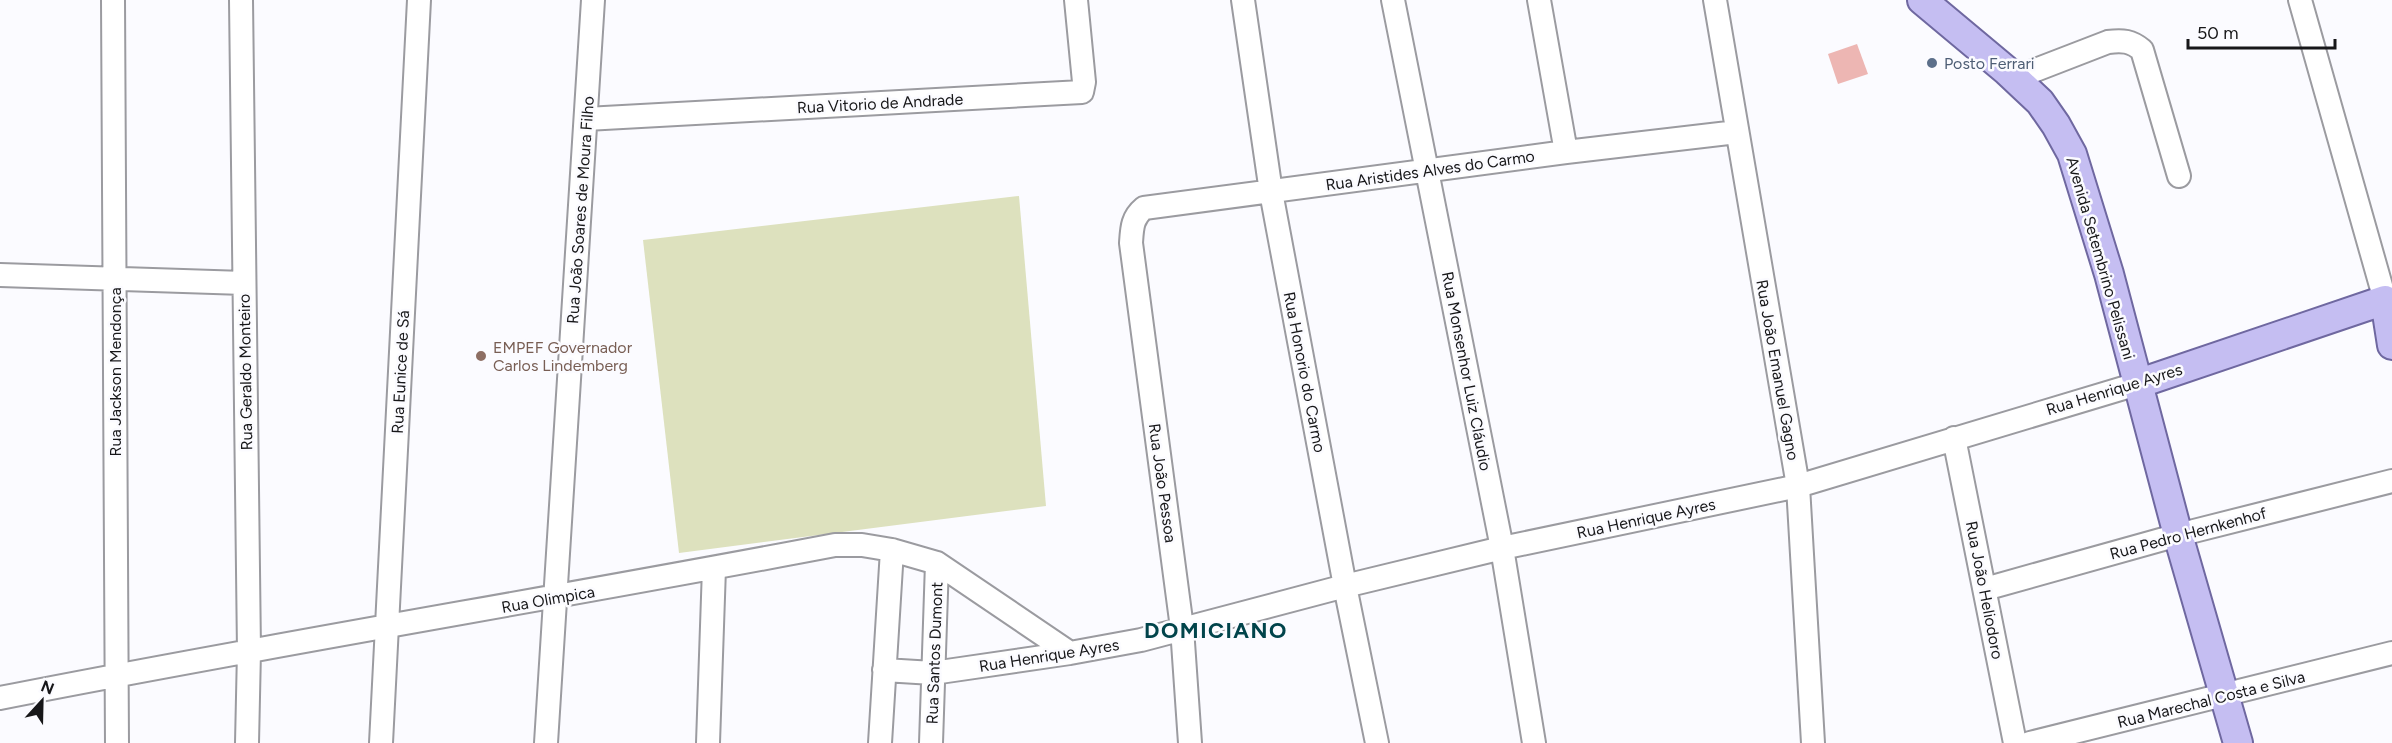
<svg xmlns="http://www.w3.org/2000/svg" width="2392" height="743" font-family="Figtree,sans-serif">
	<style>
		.green { fill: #dde1be }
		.building { fill: #edb6b3 }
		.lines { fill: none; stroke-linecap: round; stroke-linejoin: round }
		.minor-casing { stroke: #9b9ba0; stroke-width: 26 }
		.major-casing { stroke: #6f68a0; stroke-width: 32 }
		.minor { stroke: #fff; stroke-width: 22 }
		.major { stroke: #c5bef2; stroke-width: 28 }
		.service-dot { fill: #5c6f8a; stroke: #fbfbff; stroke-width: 2 }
		.education-dot { fill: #8d6e63; stroke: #fbfbff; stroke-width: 2 }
		.labels { text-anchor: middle; stroke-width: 5; stroke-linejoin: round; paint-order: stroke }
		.service-label { font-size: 16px; fill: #4e5e75; stroke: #fbfbff; text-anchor: start }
		.street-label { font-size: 16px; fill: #171719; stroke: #fbfbff }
		.education-label { font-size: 16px; fill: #785e54; stroke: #fbfbff; text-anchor: start }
		.district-label { font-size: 22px; font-weight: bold; letter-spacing: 1.5px; fill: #01444b; stroke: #fbfbff }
	</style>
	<rect width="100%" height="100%" fill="#fbfbff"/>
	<path class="green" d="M1019,196L1046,506L679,553L643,240Z"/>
	<path class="building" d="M1857,44L1868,74L1838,84L1828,54Z"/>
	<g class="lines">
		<defs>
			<path id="minor" d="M113,0L117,743
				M241,0L249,651L247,743
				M1243,0L1271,192L1345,586L1377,743
				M1393,0L1502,548L1534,743
				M1539,0L1566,152
				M1715,0L1798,486L1813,743
				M2300,0L2385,300L2392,298
				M2015,78L2108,42C2123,40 2131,41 2142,50L2179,176
				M586,119L1082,92L1084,82L1076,0
				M0,275L244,283
				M1954,438L2015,743
				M1985,589L2178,535L2392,481
				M884,670L933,673L1070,653L1141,640L1345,586L1502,548L1798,486L2137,384
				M0,698C278,643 557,598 835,545H862L892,550L937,563L1070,653
				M381,743L419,0
				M546,743L593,0
				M708,743L714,568
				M880,743L892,550
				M931,743L937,563
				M1190,743L1182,628L1131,243C1132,228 1132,218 1144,208L1566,152L1737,132
				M2030,743L2392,653"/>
			<path id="major" d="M1922,0L2007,71L2040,102L2056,125L2072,154L2109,274L2178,535L2238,743
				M2137,384L2385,300L2392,345"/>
		</defs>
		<use href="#minor" class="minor-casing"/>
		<use href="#major" class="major-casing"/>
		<use href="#minor" class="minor"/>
		<use href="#major" class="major"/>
	</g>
	<circle class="service-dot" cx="1932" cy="63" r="6"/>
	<circle class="education-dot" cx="481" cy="356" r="6"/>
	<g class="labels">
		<g class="service-label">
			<text x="1944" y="69">Posto Ferrari</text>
		</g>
		<g class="street-label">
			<text transform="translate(880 103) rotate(-3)" y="6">Rua Vitorio de Andrade</text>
			<text transform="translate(1430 170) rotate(-8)" y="6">Rua Aristides Alves do Carmo</text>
			<text transform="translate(580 210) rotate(-86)" y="6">Rua João Soares de Moura Filho</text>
			<text transform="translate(2101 258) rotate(74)" y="6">Avenida Setembrino Pelissani</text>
			<text transform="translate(1778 370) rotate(80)" y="6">Rua João Emanuel Gagno</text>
			<text transform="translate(1467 371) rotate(79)" y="6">Rua Monsenhor Luiz Cláudio</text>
			<text transform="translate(115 372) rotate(-90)" y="6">Rua Jackson Mendonça</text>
			<text transform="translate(245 372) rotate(-91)" y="6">Rua Geraldo Monteiro</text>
			<text transform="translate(400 372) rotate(-87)" y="6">Rua Eunice de Sá</text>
			<text transform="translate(1305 372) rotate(79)" y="6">Rua Honorio do Carmo</text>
			<text transform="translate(2114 389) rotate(-17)" y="6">Rua Henrique Ayres</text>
			<text transform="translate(1163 483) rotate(82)" y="6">Rua João Pessoa</text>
			<text transform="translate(1646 518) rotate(-12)" y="6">Rua Henrique Ayres</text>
			<text transform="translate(2188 533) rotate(-15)" y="6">Rua Pedro Hernkenhof</text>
			<text transform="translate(1985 590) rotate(79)" y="6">Rua João Heliodoro</text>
			<text transform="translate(548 599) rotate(-10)" y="6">Rua Olimpica</text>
			<text transform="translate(934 653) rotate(-88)" y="6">Rua Santos Dumont</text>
			<text transform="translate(1049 655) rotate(-9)" y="6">Rua Henrique Ayres</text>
			<text transform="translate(2211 699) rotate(-14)" y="6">Rua Marechal Costa e Silva</text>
		</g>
		<g class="education-label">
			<text x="493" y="353">EMPEF Governador<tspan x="493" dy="18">Carlos Lindemberg</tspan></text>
		</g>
		<g class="district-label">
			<text x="1216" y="638">DOMICIANO</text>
		</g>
	</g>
	<g transform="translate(42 701) rotate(22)" stroke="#fbfbff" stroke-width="4.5" paint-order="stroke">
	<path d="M0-4.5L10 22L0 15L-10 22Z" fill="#171719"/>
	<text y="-9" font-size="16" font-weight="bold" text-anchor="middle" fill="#171719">N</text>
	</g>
	<path d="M2188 39v9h147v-9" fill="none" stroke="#171719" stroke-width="3"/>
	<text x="2197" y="39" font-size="18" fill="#171719" stroke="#fbfbff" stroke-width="4.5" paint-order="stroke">50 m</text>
</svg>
